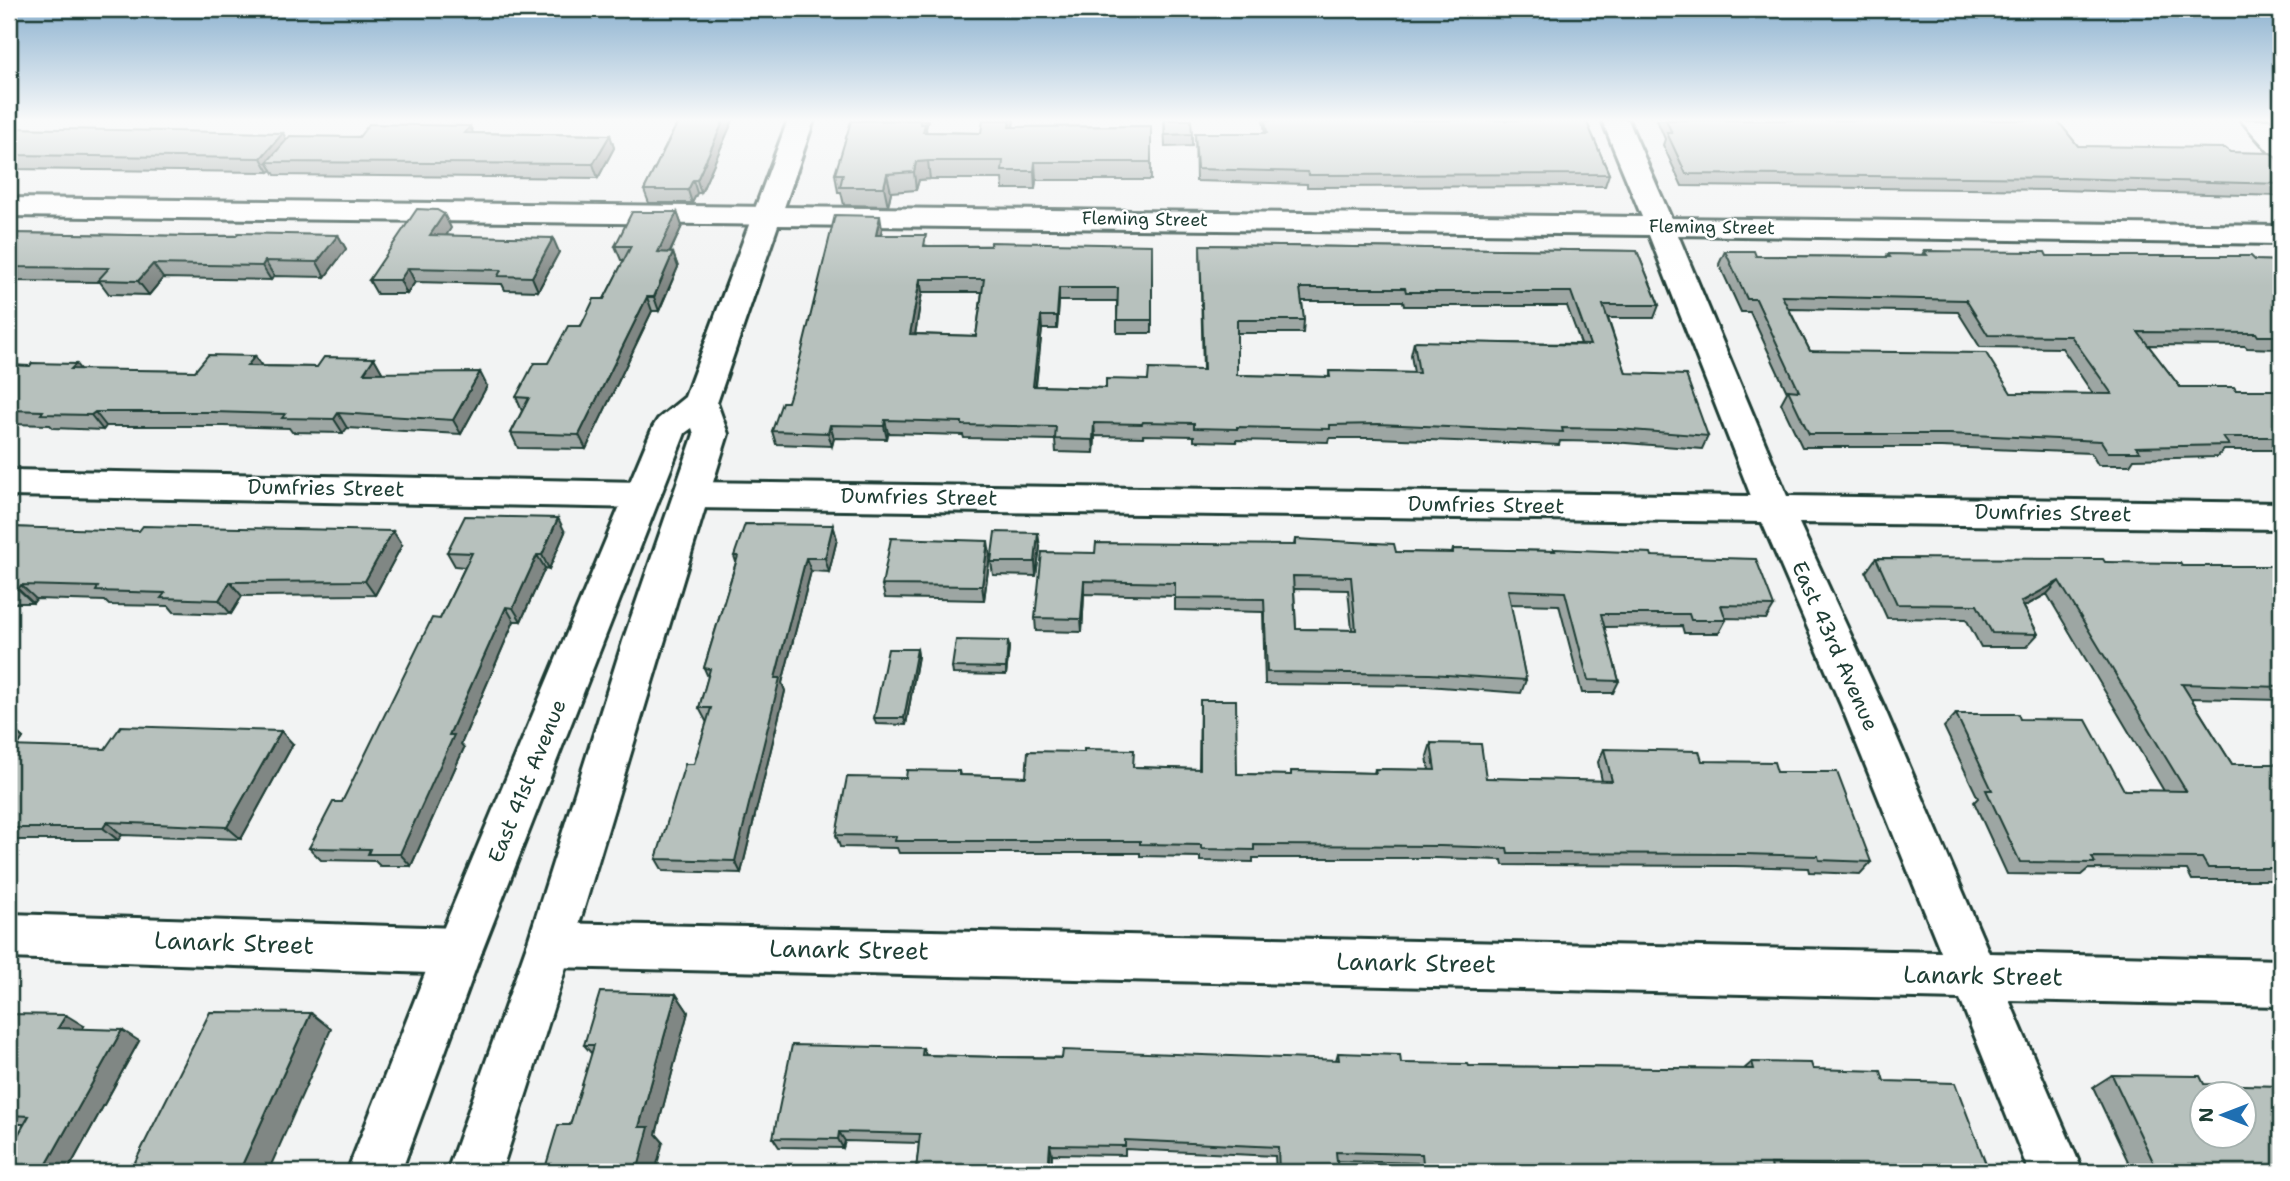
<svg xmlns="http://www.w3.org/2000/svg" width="2290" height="1181" font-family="'Shantell Sans',sans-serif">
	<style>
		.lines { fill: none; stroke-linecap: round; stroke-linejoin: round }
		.minor-casing { stroke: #1f3d34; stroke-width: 6 }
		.secondary-casing { stroke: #1f3d34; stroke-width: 6 }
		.minor { fill: #fff; fill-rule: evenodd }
		.secondary { fill: #fff; fill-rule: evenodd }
		.wall { fill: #9da6a3; stroke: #1f3d34; stroke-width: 2; fill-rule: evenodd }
		.shaded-wall { fill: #808784; stroke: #1f3d34; stroke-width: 2 }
		.building { fill: #b7c1bd; stroke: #1f3d34; stroke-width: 2; fill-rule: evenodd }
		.labels { text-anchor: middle; stroke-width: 5; stroke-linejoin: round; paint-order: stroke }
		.far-street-label { font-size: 18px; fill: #1f3d34; stroke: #fff }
		.street-label { font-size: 21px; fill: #1f3d34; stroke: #fff }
		.near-street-label { font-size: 24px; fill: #1f3d34; stroke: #fff }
	</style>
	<rect width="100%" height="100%" fill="#f2f3f3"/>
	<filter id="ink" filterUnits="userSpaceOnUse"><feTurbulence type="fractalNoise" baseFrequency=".0143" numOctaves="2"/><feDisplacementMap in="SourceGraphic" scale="14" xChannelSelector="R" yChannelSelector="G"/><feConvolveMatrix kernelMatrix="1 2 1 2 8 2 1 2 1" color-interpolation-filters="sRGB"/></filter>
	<g filter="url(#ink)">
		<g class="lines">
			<defs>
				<path id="minor" d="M1602,120H1628L1671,218L2281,226V244L1678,235L1787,496L2281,503V529L1799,523L1883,705L1989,953L2281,960V1006L2009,1000L2083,1172H2029L1960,999L551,967L534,961L527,945L534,929L551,923L1941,952L1841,705L1762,522L691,508L678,504L673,495L678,486L691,482L1751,496L1649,235L9,216V198L1642,217Z
					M2241,120H2269L2281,133V156L2271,154Z
					M9,470L643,482L656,486L661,495L656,504L643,508L9,496Z
					M9,914L458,928L475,935L482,951L475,967L458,974L9,958Z"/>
				<path id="secondary" d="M788,120H814L717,403L728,434C651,680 581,928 501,1172H447L527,945L623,641L694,434L692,428L685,433L482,951L401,1172H347L434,951L653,427L658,419L685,397Z"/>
			</defs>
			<use href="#minor" class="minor-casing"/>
			<use href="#secondary" class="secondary-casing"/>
			<use href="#minor" class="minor"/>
			<use href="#secondary" class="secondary"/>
		</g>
		<path class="wall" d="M679,120H733L701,193H697L692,203H649L644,190Z
			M861,120H928L926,128V132L981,133L1013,127L1151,126V180H1036L1035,189H1003L1002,179H930L919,180L916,190L891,192L888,206L844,205L841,192H838L835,174Z
			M1164,120L1192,134V146L1165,147Z
			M1263,120H1586L1609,174L1605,186L1307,187V184L1196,181L1195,133H1265Z
			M1657,120H2057L2078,146L2230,152L2281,163V196L2059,190L1682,186L1663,145L1665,139Z
			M9,128L287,139L473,133L610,135L614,148L598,178L275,175L272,170L269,172L9,169Z
			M677,212L682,226L670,253H673L678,267L659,311H652L586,449L518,448L511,433L522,411L516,397L548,363L604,299L624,260H621L615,246Z
			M451,228L446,235L559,252L538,291L505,290L502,284L415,282L407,294H377L369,280Z
			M882,229L881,235L928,246L1152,245V333H1117V301H1059L1057,329H1042L1036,386L1106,388L1203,370L1200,245L1637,251L1659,305L1654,318H1608L1626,373L1708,436L1702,449L1613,442L1560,441L1559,445L1375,438H1329L1328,442L1236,440V442L1194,441V436L1143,435V437L1095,436L1094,453L1056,452L1055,440L964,438L963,435L888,433L887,439L834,438L832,446L776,444L772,431ZM922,292H982L976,336L915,334ZM1302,301H1403L1404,306H1567L1581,344L1414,342L1411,355L1414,373L1329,371V377L1237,375V333H1303L1304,320Z
			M9,233L187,236L338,235L346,249L325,277L274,276L271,280L163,278L149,295L109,294L100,282L9,281Z
			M1725,251L1756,256L1886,257L1888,254L1922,255L1924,251L2047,256L2281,261V352L2279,349L2247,348L2245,346L2148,345L2180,387L2236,390H2281V450H2224L2217,457L2134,459L2130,465H2098L2091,453L1941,447H1802L1781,403L1787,392L1750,312H1741L1719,264ZM1789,309L1958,312L1980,347L2062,348L2093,394L2011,393L1810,351Z
			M255,356L262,366L317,367L374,358L382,373L487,386L461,434L347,428L343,433L292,432L289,428L224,426H106L103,430L53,428L50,425L9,424V365L80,370L195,371Z
			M833,525L837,539L829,572L811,571L782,683L785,691L741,873L663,871L656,859L694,764L707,721H706L699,708L708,677L704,668L736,562L734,556Z
			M9,527L402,545L375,595L242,596L231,614L174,612L169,606L109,605L105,601L36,599L33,603H9Z
			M565,532L549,569L545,568L521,621H514L461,744L464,748L411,866H380L375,861L321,860L309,848L342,802L440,619L465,567L455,566L447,552Z
			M1295,539L1396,552L1452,553L1453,549L1554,551V549L1652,556L1774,606L1766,619L1725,618L1726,620L1719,633H1684L1682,626L1604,627L1619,681L1613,693H1582L1559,605L1510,604L1526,680L1521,693L1427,686L1265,684L1263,612L1175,610V596L1084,594L1082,632L1036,631L1035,618L1095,553L1294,545ZM1294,589L1348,590L1352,630L1296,629Z
			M1040,547L1036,576L993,575L991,562Z
			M990,555L984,600L885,598L882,585Z
			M1876,558L2105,562L2182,566H2281V700L2191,698L2232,764H2281V880H2192L2187,870L2088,869L2081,875L2007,874L1974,802L1978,798L1944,727L1956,714L2020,719L2124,790L2164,791L2047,594L2024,607L2038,634L2026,647H1981L1966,619L1887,618L1866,572Z
			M1008,641L1009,648L1006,675L953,674L952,667Z
			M917,649L918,656L906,725L876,724L874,718Z
			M1200,700L1237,774L1291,775V771L1374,773L1375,769L1429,770L1427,756L1431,743L1486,778L1602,781L1598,762L1604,749L1702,761L1777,772L1871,862L1860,874L1809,872L1808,868L1736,866L1503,865L1502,860L1436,858H1253V862L1200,861V857L1140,856V853H899L897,848L840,847L836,835L906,778L959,771L960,775L1026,777L1134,767L1199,769Z
			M9,726L23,738L17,747L105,749L293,744L241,839L122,835L118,840H16L9,835Z
			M676,994L688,1012L656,1134L663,1142L570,1125L592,1054L584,1045Z
			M9,1014L84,1026L82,1029L139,1041L67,1172H9V1151L24,1124H9Z
			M923,1048L926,1055L996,1057L1336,1060L1338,1053L1401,1063L1469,1066L1744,1069L1752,1062L1813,1069L1884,1081L1989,1172H1418L1417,1163L1337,1161L1338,1172H1276L1275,1156L1125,1149V1155L1052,1154L1051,1172H917L916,1170L919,1143L845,1141L843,1148L779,1147L773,1138Z
			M2112,1075L2204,1084L2281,1172H2133L2093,1087Z"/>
		<path class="shaded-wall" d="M724,120H733L701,193L697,180Z
			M920,120H928L926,128L928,142L920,124Z
			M1010,120H1014L1011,145L1009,127Z
			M470,126L476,139L465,133Z
			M283,133L291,147L267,162L272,170L269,172L261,158Z
			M610,135L614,148L598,178L593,164Z
			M928,161L930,179L919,180L916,190L914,172L916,162Z
			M1035,162L1036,180L1035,189L1034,171Z
			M887,174L891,192L888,206L884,187Z
			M693,180L697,193L692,203L688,190Z
			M677,212L682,226L663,267L658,252Z
			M444,214L451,228L437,249L430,235Z
			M880,216L882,229L878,248L876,235Z
			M338,235L346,249L325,277L317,262Z
			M553,238L559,252L538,291L532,277Z
			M673,253L678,267L659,311L654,297Z
			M265,261L274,276L271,280L262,266Z
			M153,264L163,278L149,295L138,281Z
			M408,268L415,282L407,294L400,280Z
			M920,279L922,292L913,347L910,334Z
			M1059,288V301L1057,329V316Z
			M647,297L652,311L586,449L579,435Z
			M1041,316L1042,329L1034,399L1033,386Z
			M255,356L264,370L247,366Z
			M374,358L382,372L372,387L364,373Z
			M76,364L87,378L71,369Z
			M480,372L487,386L461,434L453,420Z
			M95,412L106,426L103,430L91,415Z
			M338,413L347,428L343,433L334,419Z
			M885,420L888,433L887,439L884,426Z
			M1094,423L1095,436L1094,453L1093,440Z
			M830,425L834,438L832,446L828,433Z
			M558,518L565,532L549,569L542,555Z
			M833,525L837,539L829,572L825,558Z
			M393,531L402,545L375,595L365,581Z
			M1038,533L1040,547L1036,576L1035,562Z
			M988,541L990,555L984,600L982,586Z
			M537,555L545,568L521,621L513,608Z
			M806,558L811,571L782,683L785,691L741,873L735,861L775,678Z
			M1084,581V594L1082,632L1081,619Z
			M2059,581L2047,594L2009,615L2021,602Z
			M230,582L242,596L231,614L219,600Z
			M21,585L36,599L33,603L18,589Z
			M506,607L514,621L461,744L464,748L411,866L400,854L449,735Z
			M1008,641L1009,648L1006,675V668Z
			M917,649L918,656L906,725L904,718Z
			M9,726L23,738L9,758Z
			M281,731L293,744L241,839L227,827Z
			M107,822L122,835L118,840L103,828Z
			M676,994L688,1012L656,1134L663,1142L655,1172H637L639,1127Z
			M311,1013L331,1029L268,1172H239Z
			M66,1015L84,1026L76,1039L58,1028Z
			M122,1030L139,1041L67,1172H51L44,1169Z
			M839,1132L845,1141L843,1148L838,1139Z
			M1050,1145L1052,1154L1051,1172H1048Z"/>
		<path class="building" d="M679,120H724L697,180H693L688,190H644Z
			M920,120V124H925L923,132L981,133L983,120H1010L1009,127L1151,126V162H1035L1034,171H1002L1003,161H928L916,162L914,172L887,174L884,187H840L843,174H835L851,121Z
			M1165,120H1191L1192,134L1165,135Z
			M1265,120H1586L1609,174L1309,175L1308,172L1197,169L1195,133H1267Z
			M1666,120H2057L2078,146L2225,148L2230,152L2271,153L2281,163V184L2066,178L1686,174L1667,133H1672Z
			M369,124L470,126L465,133L610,135L593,164L267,162L290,136L359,137Z
			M9,128L283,133L261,158L9,155Z
			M417,209L437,210L444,214L430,235L553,238L532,277L498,276L501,270L408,268L400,280H369Z
			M632,212H677L658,252L673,253L654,297H647L579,435L511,433L529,398L516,397L534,363H548L568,326H581L594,299H604L631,246H615Z
			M835,215L880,216L876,235H926L924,246H990L991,242L1152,245V320H1117L1118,288H1059L1057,316H1041L1033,386L1106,388V379L1148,380L1149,369L1204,370L1200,245L1637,251L1659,305H1603L1626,373L1686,375L1708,436L1618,429L1562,428L1563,432L1378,424L1330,425V429L1237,427V429L1194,428V423L1143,422L1142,424L1094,423L1093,440L1055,439L1056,427L962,425V422L885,420L884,426L830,425L828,433L772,431L782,402H788L795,379ZM920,279H984L976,336L910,334ZM1300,288H1405L1406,292H1571L1590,345L1416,341L1414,342L1419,373L1329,371L1330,377L1237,375V320H1304Z
			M9,233L187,236H236L238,233L338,235L317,262L265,261L262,266L153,264L138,281L98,280L109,268L9,267Z
			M1725,251H1754L1756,256L1890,257L1888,254L1927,255L1924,251L2045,252L2047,256H2251L2255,260L2281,261V336H2258L2256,333L2138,332L2180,387H2234L2236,390H2281V437H2223L2229,445L2136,447L2140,452H2108L2101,441L1950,434H1809L1788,390L1799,391L1756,299H1747ZM1782,296L1966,300L1988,335L2071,336L2112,394L2011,393L1986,353L1810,351Z
			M208,355L255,356L247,366L317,367L324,357L374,358L364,373L480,372L453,420L338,413L334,419L282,418L285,414L213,412H95L91,415L41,414L43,411L9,410V365L30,366L32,363L76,364L71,369L195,371Z
			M465,516L558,518L542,555H537L513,608L506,607L449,735H454L400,854H368L370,849L309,848L333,802H342L432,618L440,619L472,553L447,552Z
			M745,524L833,525L825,558H806L775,678H780L735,861L656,859L685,764H694L711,708H699L710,669L704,668L738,556H734Z
			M143,526L393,531L365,581L230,582L219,600L161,598L165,593L96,591L98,587L21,585L18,589H9V527L139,531Z
			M995,532L1038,533L1035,562H991Z
			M891,538L988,541L982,586L882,585Z
			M1295,539L1394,544L1396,552L1453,553V549L1555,551L1554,549L1651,553L1652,556L1756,559L1774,606L1721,605L1726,620H1691L1689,614H1601L1619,681L1588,680L1565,592L1508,590L1526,680L1430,674L1267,672L1264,599L1175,598V583L1084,581L1081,619L1035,618L1042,552L1095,553L1096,543L1295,545ZM1293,576L1351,577L1356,630L1296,629Z
			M1876,558L2103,559L2105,562L2180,563L2182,566H2281V687L2182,684L2232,764H2281V868H2208L2202,858L2092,857L2095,863L2020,862L1986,790H1992L1956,714H2018L2020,719L2086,720L2124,790L2186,791L2059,581L2021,602L2038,634L1992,633L1977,605L1897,604Z
			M956,640L1008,641L1006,668L952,667Z
			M888,649H917L904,718H874Z
			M1200,700H1236L1237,774L1291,775V771L1376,773L1375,769L1435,770L1431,743L1481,744L1486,778L1612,781L1604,749L1699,751L1702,761L1774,762L1777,772H1837L1871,862L1819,860L1818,856L1745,854L1508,853L1507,848L1440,846L1254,845V850L1201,849V845L1140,844V841H895L896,836L836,835L847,777L906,778L907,770L959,771V775L1026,777L1028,751L1084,752V749L1134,750L1133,767L1200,769Z
			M121,726L281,731L227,827L107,822L103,828H9V746L105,749Z
			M600,992L676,994L639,1127H649L637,1172H544L558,1125H570L594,1045H584Z
			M210,1012L311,1013L239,1172H130Z
			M9,1014L66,1015L58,1028L122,1030L44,1169L9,1168V1151L29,1116L9,1115Z
			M792,1045L923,1048L922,1055L996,1057L1062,1058L1063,1050L1339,1060L1338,1053L1400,1055L1401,1063L1468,1064L1469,1066L1754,1069L1752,1062L1811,1063L1813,1069L1881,1071L1884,1081L1955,1083L1989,1172H1931V1171L1856,1170L1855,1166L1771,1164L1772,1169L1699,1167L1700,1172H1424L1422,1154L1336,1152L1338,1172H1279L1278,1147L1125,1140V1146L1050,1145L1048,1172H979L916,1170L920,1134L839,1132L838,1139L773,1138Z
			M2112,1075L2200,1076L2204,1084L2281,1086V1172H2158ZM2202,1094H2244V1136H2202Z"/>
	</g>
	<linearGradient id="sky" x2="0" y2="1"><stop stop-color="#8bb1cf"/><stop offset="0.42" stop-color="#f9fafa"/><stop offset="1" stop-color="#f9fafa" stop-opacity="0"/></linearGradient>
	<rect width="2290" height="286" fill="url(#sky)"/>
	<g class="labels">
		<g class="far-street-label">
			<text transform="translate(1145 219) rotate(1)" y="6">Fleming Street</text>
			<text transform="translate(1712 227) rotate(1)" y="6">Fleming Street</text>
		</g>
		<g class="street-label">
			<text transform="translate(326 488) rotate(1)" y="7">Dumfries Street</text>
			<text transform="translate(919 497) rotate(1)" y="7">Dumfries Street</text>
			<text transform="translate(1486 505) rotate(1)" y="7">Dumfries Street</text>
			<text transform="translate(2053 513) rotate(1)" y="7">Dumfries Street</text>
			<text transform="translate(1835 646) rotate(66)" y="7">East 43rd Avenue</text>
			<text transform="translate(527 781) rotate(-68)" y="7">East 41st Avenue</text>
		</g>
		<g class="near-street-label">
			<text transform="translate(234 943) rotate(2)" y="8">Lanark Street</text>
			<text transform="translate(849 950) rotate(1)" y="8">Lanark Street</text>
			<text transform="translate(1416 963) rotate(1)" y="8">Lanark Street</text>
			<text transform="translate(1983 976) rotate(1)" y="8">Lanark Street</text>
		</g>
	</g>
	<rect width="2290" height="1181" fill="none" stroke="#fff" stroke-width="35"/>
	<rect x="18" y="18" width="2255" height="1146" fill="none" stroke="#1f3d34" stroke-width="2.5" filter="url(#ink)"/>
	<g transform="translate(2223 1115) rotate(270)"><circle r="33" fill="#ffffff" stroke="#a5b1ae" stroke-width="2"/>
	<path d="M0-5L12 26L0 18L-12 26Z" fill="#1f6fb2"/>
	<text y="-10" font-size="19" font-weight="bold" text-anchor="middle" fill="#1f3d34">N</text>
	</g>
</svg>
